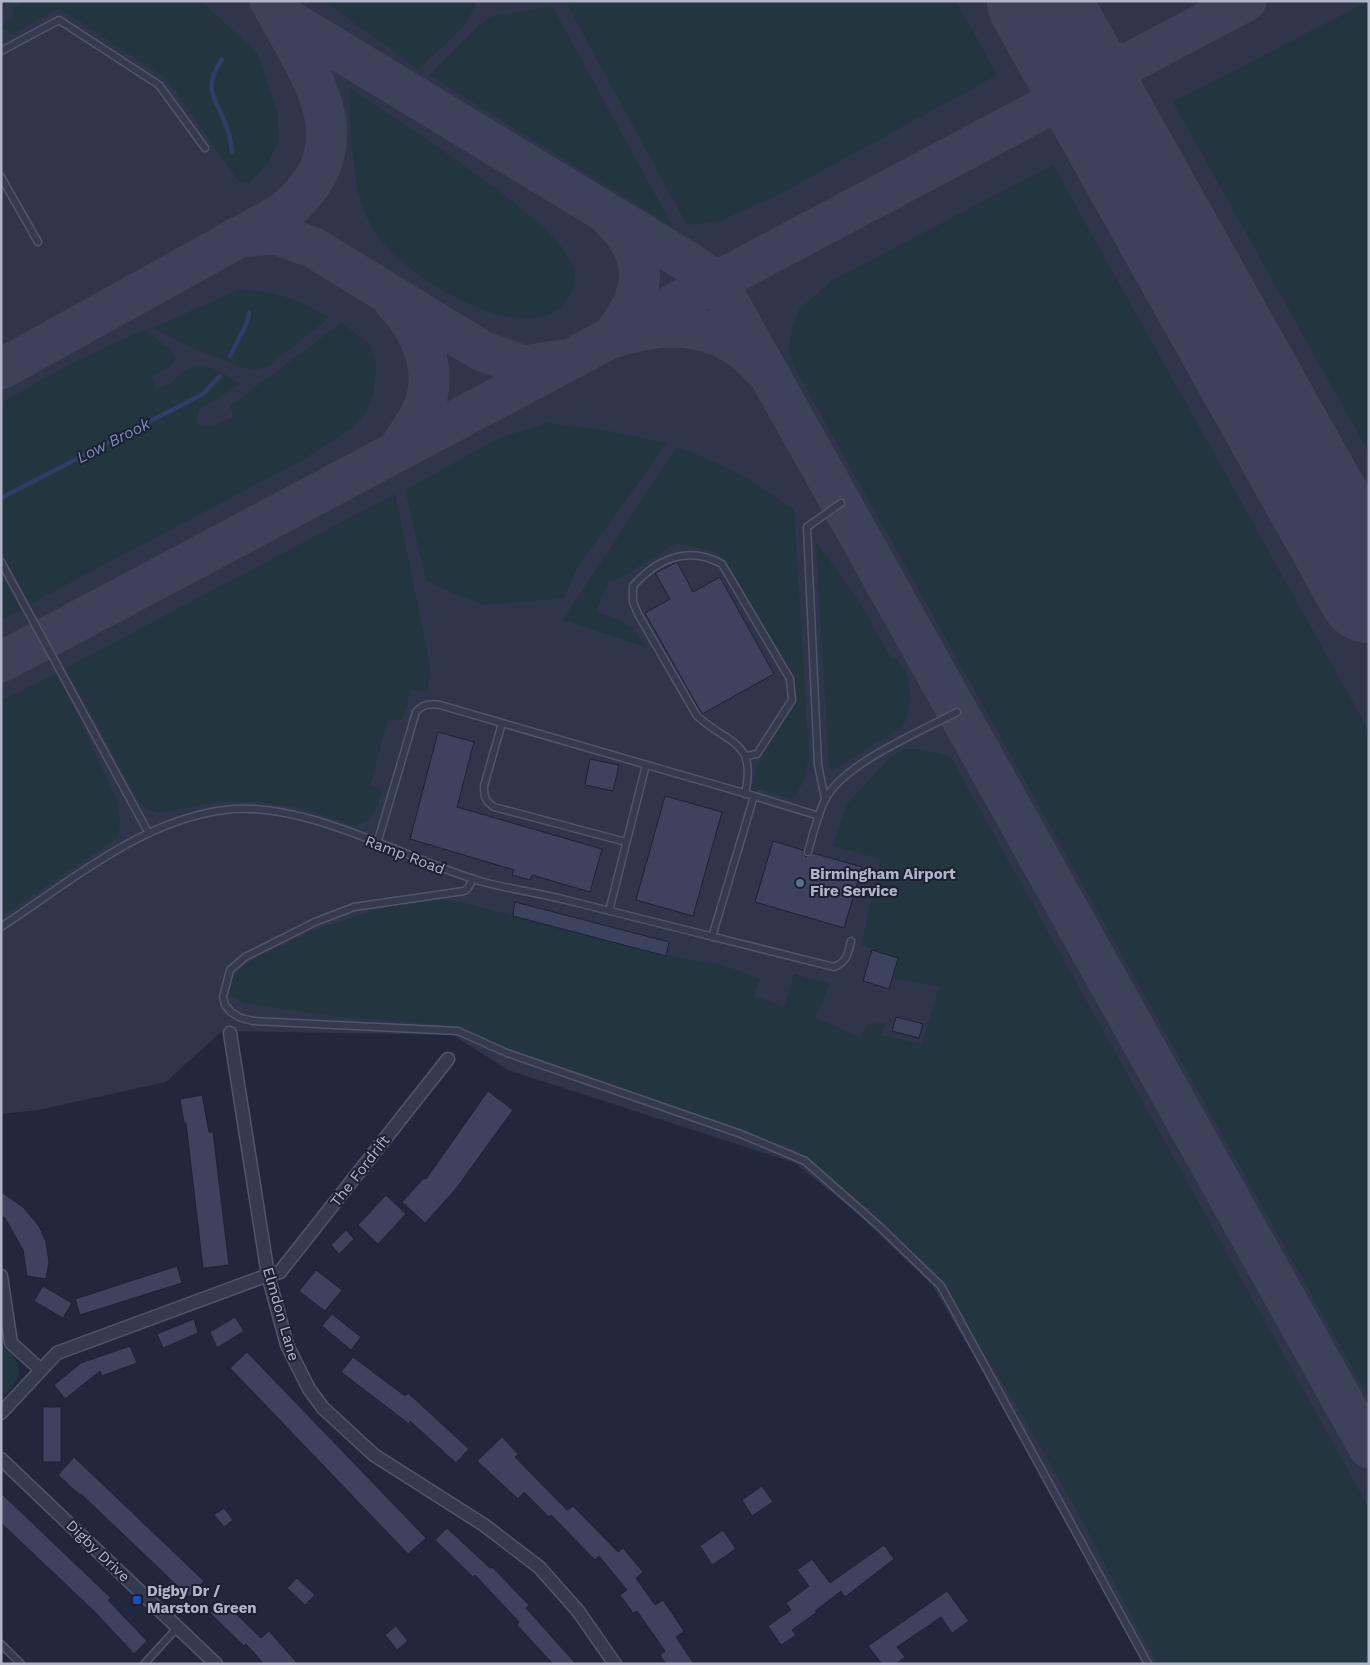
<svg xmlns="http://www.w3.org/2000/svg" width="1370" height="1665" font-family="'Work Sans',sans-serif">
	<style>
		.airport { fill: #2f354b }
		.green { fill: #23363f }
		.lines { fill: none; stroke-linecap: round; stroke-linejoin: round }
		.stream { stroke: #323c65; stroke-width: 4.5 }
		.taxiway { stroke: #3c425a; stroke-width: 41 }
		.runway { stroke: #3c425a; stroke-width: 102 }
		.building { fill: #3d435f; stroke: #1d2235 }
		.lane-casing { stroke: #515569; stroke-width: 9 }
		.street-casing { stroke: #515569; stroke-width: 15 }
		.lane { stroke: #363a4e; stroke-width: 6 }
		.street { stroke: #363a4e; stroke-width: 12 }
		.service-dot { fill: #5c6f8a; stroke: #1b2033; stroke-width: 2 }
		.transit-dot { fill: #1a4fb4; stroke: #1b2033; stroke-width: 2 }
		.labels { text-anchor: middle; stroke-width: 4; stroke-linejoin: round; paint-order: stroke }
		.street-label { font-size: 15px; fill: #b1b5c9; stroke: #1b2033 }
		.poi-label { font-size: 15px; font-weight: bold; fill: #b1b5c9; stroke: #1b2033; text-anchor: start }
		.water-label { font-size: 16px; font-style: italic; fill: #7e8bb8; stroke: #1b2033 }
	</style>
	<rect width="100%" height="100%" fill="#21283e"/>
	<path class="airport" d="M1,1H1369V1664H1144L1033,1455L932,1285L856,1212L795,1163L508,1070L453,1035L222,1031L166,1082L38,1110L1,1114Z"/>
	<path class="green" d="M26,1H201L257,53L278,114L279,140L267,165L248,183L239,182L167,79L59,8L12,34L1,27L13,17V8Z
		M324,1H475C473,26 435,52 418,69Z
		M956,1L997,75L783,192L720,221L687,225L566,2Z
		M1369,1V453L1173,102Z
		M552,6L673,227L429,75L475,29L490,17Z
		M349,88C405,126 462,161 514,203C536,221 561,240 573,266C577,275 574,287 570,295C540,351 439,293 406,265C390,252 374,235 366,215C350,179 352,127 349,88Z
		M1053,165L1369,731V1398L794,366L789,350L792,329L799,310L831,281Z
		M237,290C272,290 299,299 329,318L268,366L255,370L243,368L191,347L154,328Z
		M341,323L369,343L376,364L374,394L364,415L351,428L304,459L30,604L1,552V403L74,362L144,330L171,350L176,360L162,371L152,375L156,389C175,384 172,380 186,370C203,357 225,375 240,384L199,410L196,424L212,426L234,417L230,406Z
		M546,423L603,430L667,443L577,568L564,598L485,605L457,595L426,580L405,490L500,438Z
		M677,447C720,463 758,482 794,510L809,758L803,782L793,799L752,787L756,768L769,742L793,706L792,678L719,553L677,543L617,580L608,582L596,612C621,620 633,622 645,647L563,620Z
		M395,494L431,670L427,691L411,690L402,720L388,719L370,786L383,790C377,806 373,822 354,826L306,809L263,802H215L161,813L149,810L139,802L66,668Z
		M818,544L859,601L892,660L896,659C900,664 905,670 907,675C913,690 909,713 903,726L832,771L829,764L816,545Z
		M1,575L21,610L1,620Z
		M58,673L118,803L120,826L117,838L1,917V701Z
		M904,749H919L950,756L1369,1508V1664H1157L1078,1513L1024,1418L936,1276L796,1150L541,1064L457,1026L332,1016L244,1003L226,993L229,980L246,963L312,931L375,910L424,899L461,902L666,956L720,964L760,979L754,996L784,1007L794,974L830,984L815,1018L860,1037L869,1024L886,1023L881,1035L922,1044L939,987L892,978L898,958L861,945L881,859L833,846L846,805L891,757Z
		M1,1341L2,1344C26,1368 24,1375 1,1399Z"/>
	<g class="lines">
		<path class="stream" d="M222,59C201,90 216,97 227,128C230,135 231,144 232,152
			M230,356L247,323L249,313
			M1,498L203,394L220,376"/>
		<path class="taxiway" d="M270,1L277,13L691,264L708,276L723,292L1369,1448
			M1044,107C1081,102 1088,109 1113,135C1107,102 1106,89 1129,63
			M1044,107L1059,90L1066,50C1087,63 1104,65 1129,63
			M611,218C653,259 645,295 611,338C664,321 722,320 761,367
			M238,237L276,234L314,248L482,351L524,366L562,360
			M395,303C423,330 440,377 421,413C414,427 405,440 396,452
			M1,369L283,213C363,148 316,84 278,15
			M1,662C417,442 830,220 1246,1"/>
		<path class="runway" d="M1038,1L1369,592"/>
	</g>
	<path class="building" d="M677,562L693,592L720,577L774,674L702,714L645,613L670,599L655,573Z
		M438,732L474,742L457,807L602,849L590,892L532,875L530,880L512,875L514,870L410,839Z
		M590,759L619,765L613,791L585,785Z
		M665,796L722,812L693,916L636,900Z
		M773,841L803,850L806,857L813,853L862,867L844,928L755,902Z
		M515,902L669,942L666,956L513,916Z
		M872,950L898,958L889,989L863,981Z
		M896,1017L923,1024L919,1038L892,1031Z
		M488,1091L513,1110L455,1190L425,1223L402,1202L424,1178L426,1179Z
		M202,1095L209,1132H213L229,1265L203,1268L186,1123H184L180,1099Z
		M1,1192L23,1207L39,1226L46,1242L49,1262L46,1279L27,1276L23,1250L5,1218L1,1216Z
		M386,1195L406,1214L378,1244L358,1225Z
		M346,1230L354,1239L339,1254L331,1245Z
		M177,1266L182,1283L80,1315L75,1299Z
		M316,1270L342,1290L325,1311L299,1291Z
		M43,1286L72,1303L63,1318L34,1301Z
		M332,1314L361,1337L351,1350L322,1326Z
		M235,1317L244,1331L217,1348L210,1332Z
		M194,1319L198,1333L163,1348L157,1334Z
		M130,1346L137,1363L102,1376L100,1371L65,1399L54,1385L81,1363Z
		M247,1352L426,1538L408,1554L230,1368Z
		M353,1357L405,1396L408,1393L469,1449L456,1463L410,1421L409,1424L341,1372Z
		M43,1407H61V1462H43Z
		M502,1437L518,1454L515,1457L567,1510L573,1506L618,1552L623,1548L643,1572L636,1578L655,1605L663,1600L684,1631L676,1637L694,1664H666L660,1655L665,1651L637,1611L633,1613L620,1595L627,1590L599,1556L595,1560L551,1515L549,1517L524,1492L518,1499L477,1461Z
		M74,1457L204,1581L189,1597L81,1494L80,1495L58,1475Z
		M762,1486L773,1502L752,1516L742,1500Z
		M1,1493L111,1598L108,1600L147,1641L134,1654L96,1613L1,1523Z
		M224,1508L233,1520L224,1527L214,1515Z
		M447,1528L490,1568L492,1567L529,1605L526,1608L576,1664H553L517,1625L519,1622L475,1575L473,1577L435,1540Z
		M723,1530L736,1549L712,1565L700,1546Z
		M884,1545L894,1559L845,1597L841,1591L815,1611L817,1612L792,1630L796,1635L781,1645L768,1626L791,1610L786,1603L809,1586L797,1570L812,1559L830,1583Z
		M297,1578L315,1595L305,1605L287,1588Z
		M947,1591L969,1621L952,1633L941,1617L897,1647L905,1657L896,1664H882L868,1646Z
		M222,1600L261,1638L269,1631L298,1664H264L246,1644L244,1646L210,1613Z
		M396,1626L408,1641L397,1650L385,1635Z"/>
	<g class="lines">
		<defs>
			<path id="lane" d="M1,51L59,20L159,85L205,148
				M1,177L38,242
				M1,562L148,832
				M502,723L484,786C484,797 485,801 494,807L626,842
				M745,794C757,740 729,745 697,716L638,614L633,602V586C657,559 688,545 722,564L790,679L792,700L757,754L746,756
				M754,796L819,816
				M825,799L818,765L807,527L841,503
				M377,844L416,712C422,704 430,703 440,705L754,796L712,937
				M808,852C813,835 817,816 825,800C842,764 922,731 957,712
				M473,879L468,888L464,891L354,907L315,922L245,957L230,970L223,997L225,1005L231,1012L241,1018L253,1021L458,1031L507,1053L741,1134L805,1161L880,1227L941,1286L1148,1664
				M609,911L646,765
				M1,927C70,882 140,821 224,810C304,799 405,859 483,882C510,889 539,893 566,900C655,922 745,945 834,967C847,962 848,954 851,941
				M1,1644L21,1664
				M144,1664L178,1627"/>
			<path id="street" d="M230,1033L268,1275L287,1345L309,1389L323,1408L374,1455L484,1525L539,1567L578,1611L615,1664
				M1,1276L11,1343L41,1370
				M1,1413L57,1353L268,1275L280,1272L448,1059
				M1,1459L216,1664"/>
		</defs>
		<use href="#lane" class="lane-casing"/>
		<use href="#street" class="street-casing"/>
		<use href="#lane" class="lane"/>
		<use href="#street" class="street"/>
	</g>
	<circle class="service-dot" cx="800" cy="883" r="5"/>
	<rect class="transit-dot" x="132" y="1595" width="10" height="10" rx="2.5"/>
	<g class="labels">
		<g class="street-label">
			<text transform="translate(405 855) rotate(21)" y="5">Ramp Road</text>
			<text transform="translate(360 1171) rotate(-52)" y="5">The Fordrift</text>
			<text transform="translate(281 1314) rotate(74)" y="5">Elmdon Lane</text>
			<text transform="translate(98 1551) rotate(44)" y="5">Digby Drive</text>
		</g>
		<g class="poi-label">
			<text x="810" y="879">Birmingham Airport<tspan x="810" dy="17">Fire Service</tspan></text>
			<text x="147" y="1596">Digby Dr /<tspan x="147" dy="17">Marston Green</tspan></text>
		</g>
		<g class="water-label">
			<text transform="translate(113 440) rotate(-27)" y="6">Low Brook</text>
		</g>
	</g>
	<rect width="1370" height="1665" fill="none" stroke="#b1b5c9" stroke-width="5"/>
</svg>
